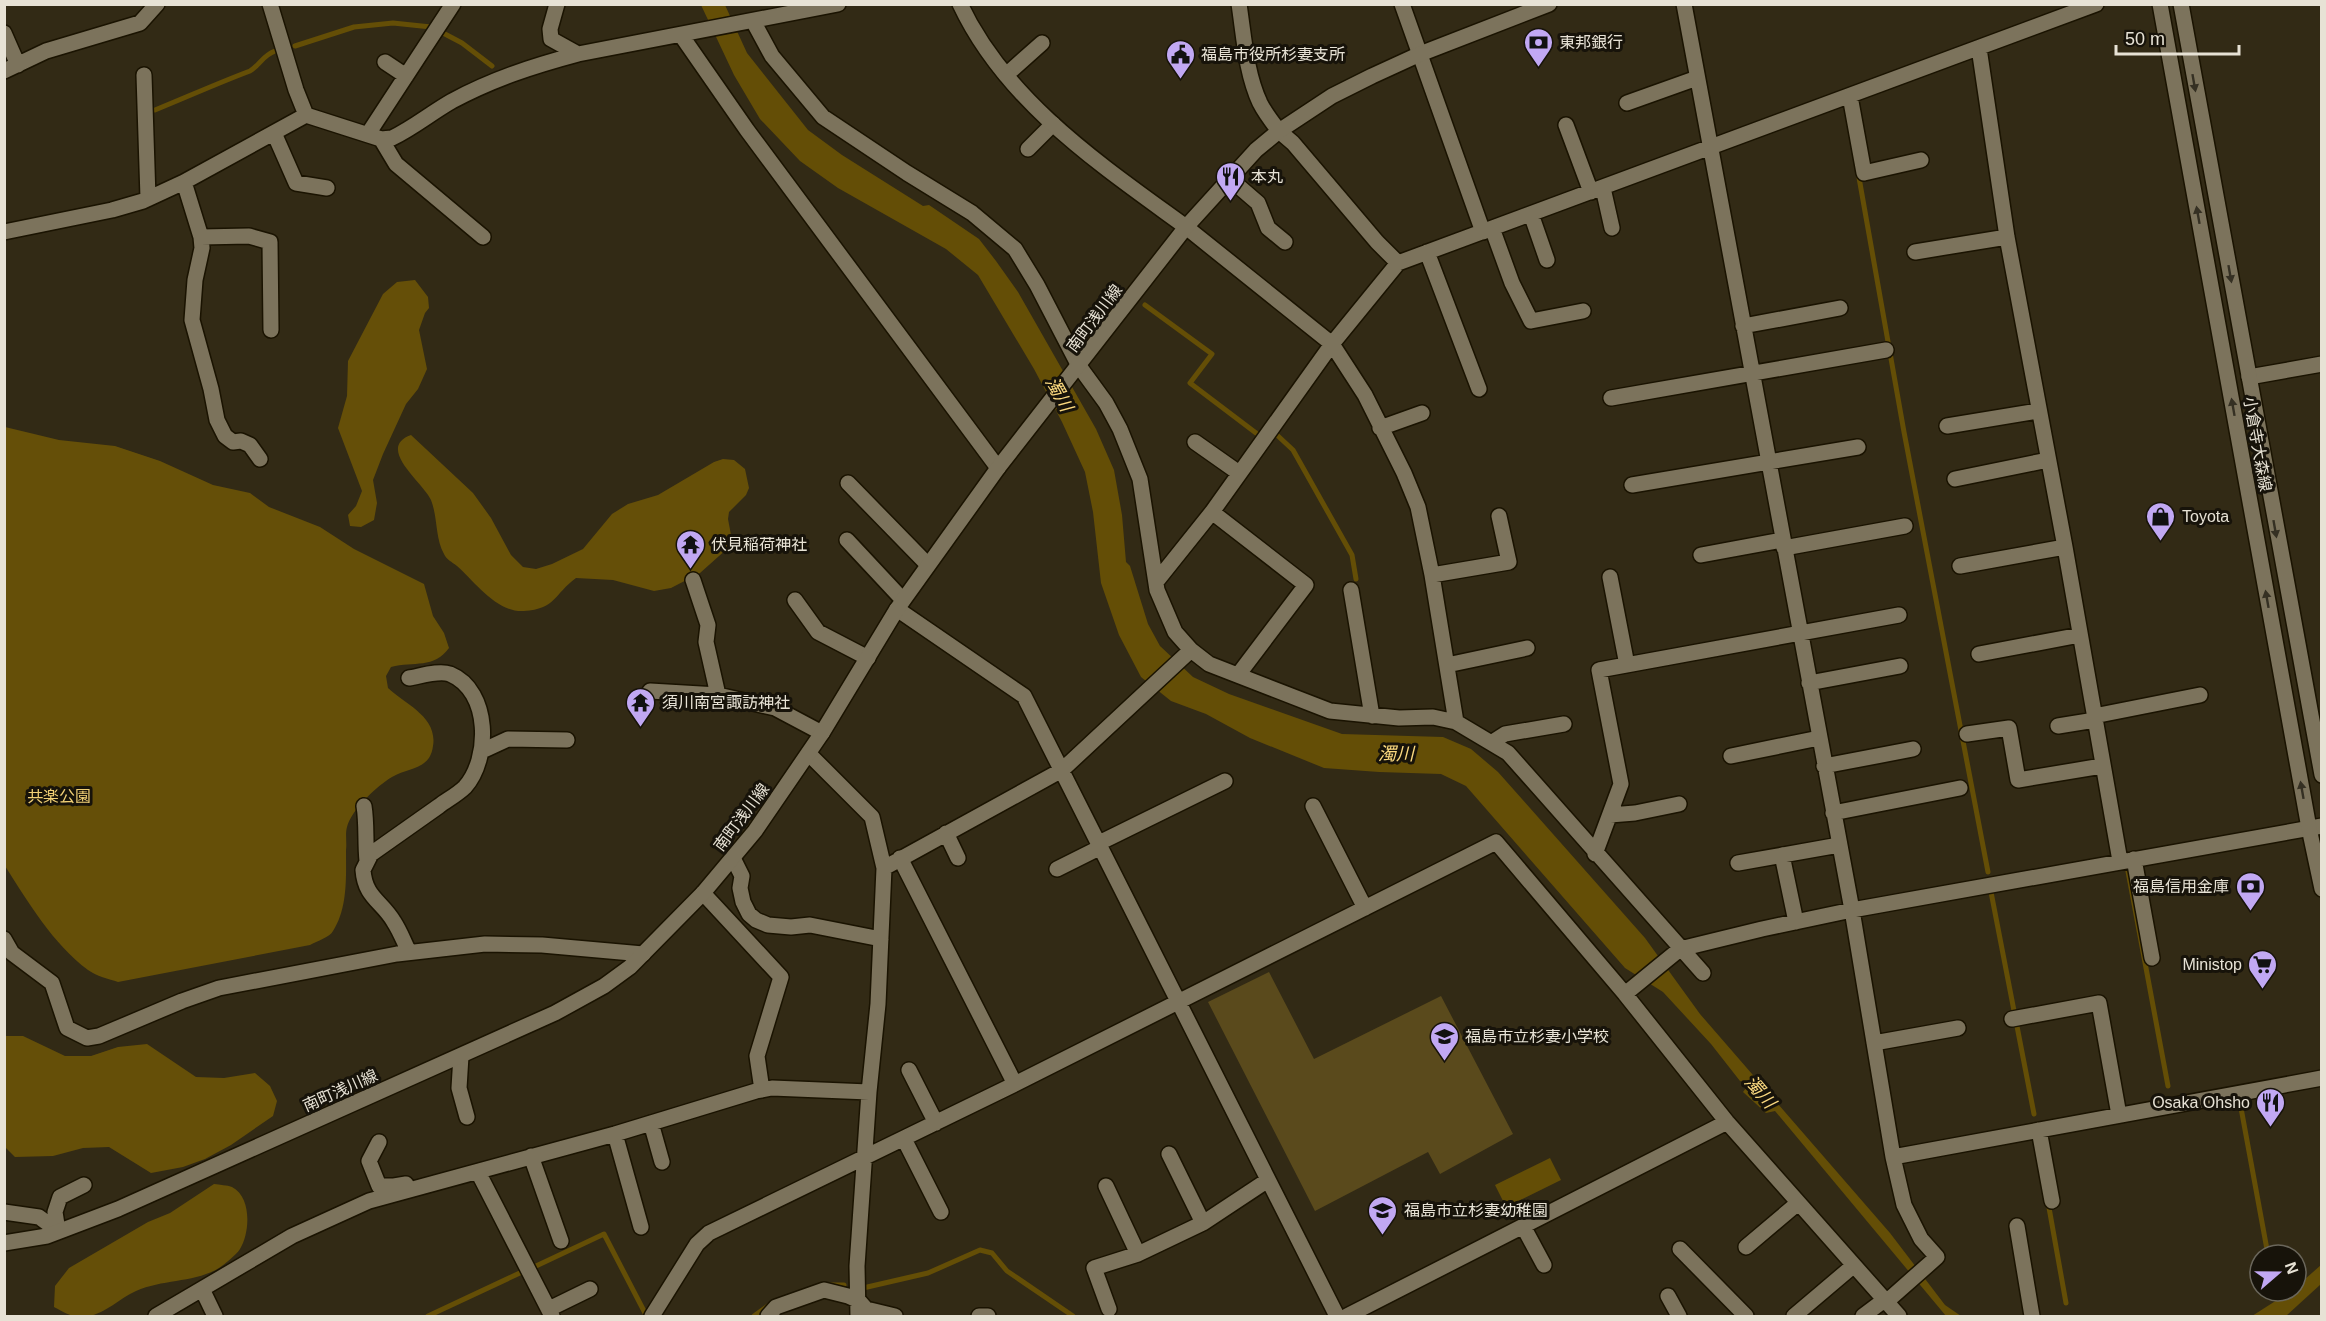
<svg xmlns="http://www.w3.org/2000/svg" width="2326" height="1321" font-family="Arial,'Noto Sans JP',sans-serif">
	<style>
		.green { fill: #5a4a1c }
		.forest { fill: #654f08 }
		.water { fill: #644e06 }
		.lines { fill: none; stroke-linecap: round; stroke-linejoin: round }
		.stream { stroke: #644e06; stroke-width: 5 }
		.street-casing { stroke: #1a1301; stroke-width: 18 }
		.secondary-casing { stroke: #1a1301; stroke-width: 18 }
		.street { stroke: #7c735c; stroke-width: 15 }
		.secondary { stroke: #7c735c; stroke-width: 15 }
		.oneway { fill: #353023 }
		.labels { text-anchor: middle; stroke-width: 6; stroke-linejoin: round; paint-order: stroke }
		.poi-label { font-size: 16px; fill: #e7e2d5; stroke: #17130a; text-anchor: start }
		.street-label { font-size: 16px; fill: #e7e2d5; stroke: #17130a }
		.park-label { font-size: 16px; fill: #f0cf75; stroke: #17130a }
		.water-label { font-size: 18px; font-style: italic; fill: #fbd97f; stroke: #17130a }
	</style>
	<rect width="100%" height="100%" fill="#322a15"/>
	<path class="green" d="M1269,972L1314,1059L1441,996L1513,1134L1440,1174L1428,1152L1315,1211L1208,1002Z"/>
	<path class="forest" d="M415,280L428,297L429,308L425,313L419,330L427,369L418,389L406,404L383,454L373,480L377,503L374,520L361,527L350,526L348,515L356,506L362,491L338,428L347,396L348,361L383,294L397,282Z
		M5,427L59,440L115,446L160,461L213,485L250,493L269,507L320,527L354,549L424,584L433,616L444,633L449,648C434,669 414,661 391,667L386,676L388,688C405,704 438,717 433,746C430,770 409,767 392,777C377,786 352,809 347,827C345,834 347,843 346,850C346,876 348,908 333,931C330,937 317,941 310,945L118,982C109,979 96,976 88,970C53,944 28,902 5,866Z
		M411,435L473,493L491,518L511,555L523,567L536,569L552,564L583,549L612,514L628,504L658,495L714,462L723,459L734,460L745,469L749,488L746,495L729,512L728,519L731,535L728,548L700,573L671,588L654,591L613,580L576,578C554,594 556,609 524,611C497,613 475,582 457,566C452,562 446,559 444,554C435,538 438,518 431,500C424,483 375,448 411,435Z
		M5,1036H23L65,1056H91L118,1047L147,1044L196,1077L224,1078L255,1073L270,1086L277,1101L273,1116L231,1145L205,1159L183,1167L151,1173L109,1147L83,1148L53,1156L15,1157L5,1147Z
		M214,1184C220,1185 227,1185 232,1187C252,1197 250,1233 240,1249C236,1255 225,1264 219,1268C194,1283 163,1279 136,1291C120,1298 105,1314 88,1316C74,1319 65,1313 54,1307L55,1286L69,1268L148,1222L170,1213Z"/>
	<path class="water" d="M701,5H725L747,53L808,130L842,155L923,206L929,205L979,239L996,261L1018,292L1096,429L1114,470L1122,515L1126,562L1130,566L1148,624L1160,646L1193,677L1229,694L1342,734L1443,737L1471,749L1498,772L1645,938L1700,1014L1890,1233L1945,1305L1961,1316H1946L1775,1111L1766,1113L1743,1092L1749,1084L1740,1081L1711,1044L1663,992L1625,968L1466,786L1441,774L1379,772L1324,768L1250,738L1206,714L1171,701L1141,677L1119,635L1101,583L1093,512L1085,472L1062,422L1034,369L978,275L946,249L838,188L800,161L760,119L734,75Z
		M1550,1158L1561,1180L1506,1207L1495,1185Z
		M2321,1265V1284L2286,1316H2252L2291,1291H2296V1287Z"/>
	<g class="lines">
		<path class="stream" d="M443,33L462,43L492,66
			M295,46L354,27L393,23L431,27
			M155,110C187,97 218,83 250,71C261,64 262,56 275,51
			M1858,172L1904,432L1988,872
			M1145,305L1212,354L1190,383L1256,433
			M1278,436L1293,450L1352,555L1356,579
			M2127,866L2168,1086
			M1991,892L2034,1114
			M2239,1097L2268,1255
			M2048,1202L2066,1303
			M536,1266L604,1234L645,1313
			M829,1285H844
			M863,1288L928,1273L980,1250L992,1253L1007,1271L1073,1316
			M428,1316L522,1272
			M754,1316L772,1303"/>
		<defs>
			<path id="street" d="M270,4L296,90L306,115
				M557,4L550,29L551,39L578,54
				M1402,4L1483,232
				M1684,4L1852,910L1893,1157L1904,1205L1921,1239L1937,1257L1885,1303
				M753,21L772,56L823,117L907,173L972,213L1015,249L1037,285L1079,366L1106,403L1120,429L1140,479L1157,590L1175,632L1191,650L1209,664L1330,711L1399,718L1433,717L1456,722
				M4,33L18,65
				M681,35L747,130L998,468
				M1979,48L2007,237L2065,547L2120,861
				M385,62L406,76
				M4,71L46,51L140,23L157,4
				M144,75L148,198
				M1006,75L1042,43
				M1850,96L1864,173L1921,160
				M1627,103L1697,78
				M1566,125L1591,192
				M1279,131L1293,143L1377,242L1398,263
				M274,133L296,183L327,188
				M368,134L453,4
				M381,139L396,164L483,237
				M1028,149L1053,124
				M1229,178L1258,203L1268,228L1285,242
				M184,182L201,237L202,248L195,280L192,320L211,389L217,420L225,436L233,442L241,441L250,445L260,459
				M1603,188L1612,228
				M1531,214L1547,260
				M1186,227L1332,344L1365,395L1404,473L1418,507L1432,575L1456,722L1508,753L1703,973
				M1492,228L1512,283L1531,321L1583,311
				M4,232L112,210L143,201L184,182L306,115L381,139L392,138C413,128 431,113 452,101C493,79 533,66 578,54L838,4
				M201,237L249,236L270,242L271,330
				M1427,252L1479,389
				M1915,252L2007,237
				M1743,326L1840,308
				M2249,377L2322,364
				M1611,398L1886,350
				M1947,426L2038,411
				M1380,428L1422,413
				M1195,442L1239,473
				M1955,479L2048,460
				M848,483L928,565
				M1632,485L1858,447
				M1212,512L1306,585L1238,675
				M847,540L903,600
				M1784,548L1905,526
				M1701,555L1782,540
				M1960,566L2065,547
				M1432,575L1509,562L1499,516
				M1610,577L1627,665
				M693,580L708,625L706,642L718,695
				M1156,582L1212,512L1332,344L1398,263L2096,4
				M1351,590L1372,716
				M795,600L818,632L868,658
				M897,609L1024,696L1337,1316
				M1979,654L2080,635
				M1447,665L1527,648
				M1809,683L1900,666
				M650,691L718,695L775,708L822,733
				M2094,716L2200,695
				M2058,726L2095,720
				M1967,734L2009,728L2018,780L2102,766
				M1491,743L1505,734L1564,724
				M482,751L508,739L567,740
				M809,754L872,817L884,868L878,1004L869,1092L857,1266L858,1316
				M1731,756L1819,738
				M1824,766L1913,749
				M364,806C367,824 365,842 367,861
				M1313,806L1365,908
				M1833,813L1960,788
				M1610,815L1635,813L1679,804
				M946,833L958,858
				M1099,843L1225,781
				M1595,854L1621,784L1599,670L1899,615
				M1782,855L1796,922
				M733,858L742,876L740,888L743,902L749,914L756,920L768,925L791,927L810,925L881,939
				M900,858L1015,1084
				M2134,859L2152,958
				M1738,863L1839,845
				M884,868L1062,770L1191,650
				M1057,869L1101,847
				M703,893L781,977L757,1056L762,1090
				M4,939L12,953L52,983L67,1028L87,1038L99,1036L182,1001L219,988L397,954L485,944L542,945L643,954
				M409,952C404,942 400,931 394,922C382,901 365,898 363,870L371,854C394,838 416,822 439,806C447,800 458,794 465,787C490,759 491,691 450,674C439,670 421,676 409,678
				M1625,994L1680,949L1762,929L1852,910L2322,826
				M2012,1019L2099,1003L2119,1115
				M1874,1043L1958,1028
				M461,1056L459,1088L467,1117
				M909,1070L936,1123
				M651,1123L662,1162
				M2039,1130L2052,1201
				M615,1134L641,1227
				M904,1139L941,1212
				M379,1142L369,1161L379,1186H394L406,1184
				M1169,1154L1203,1223
				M531,1156L561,1241
				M1893,1157L2322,1078
				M478,1172L552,1316
				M1106,1186L1138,1254
				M4,1212L39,1217L58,1231L55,1212L60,1197L84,1185
				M1523,1226L1544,1265
				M2017,1226L2032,1316
				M1746,1247L1798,1203
				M1680,1249L1746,1316
				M202,1289L215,1316
				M1668,1296L1679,1316
				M549,1309L590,1289
				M1109,1309L1094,1268L1138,1254L1203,1223L1268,1180
				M156,1316L292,1236L369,1201L615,1134L756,1091L772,1088L869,1092
				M652,1316L697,1244L709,1233L1015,1084L1496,842L1625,994L1727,1122L1899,1316
				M768,1316L776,1307L824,1290L848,1296L859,1301L866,1309L895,1316
				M979,1316H988
				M1347,1316L1727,1122
				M1794,1316L1853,1266
				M1863,1316L1883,1301"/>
			<path id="secondary" d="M960,4C1006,102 1101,165 1186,227
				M1239,4C1244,37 1246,73 1260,103C1265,113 1272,122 1279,131
				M2160,4L2309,828L2322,889
				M2181,4L2322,775
				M4,1243L47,1236L118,1209L555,1013L604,986L630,967L703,893L755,831L822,733L897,609L998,468L1186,227L1256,150L1279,131L1332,96L1372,76L1420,54L1549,4"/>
		</defs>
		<use href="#street" class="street-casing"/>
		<use href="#secondary" class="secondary-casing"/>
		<use href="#street" class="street"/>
		<use href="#secondary" class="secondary"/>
	</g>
	<defs><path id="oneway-solid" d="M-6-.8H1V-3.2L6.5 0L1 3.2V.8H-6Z" transform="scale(1.5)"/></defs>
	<g class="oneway">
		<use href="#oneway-solid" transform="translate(2194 83) rotate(80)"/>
		<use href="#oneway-solid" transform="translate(2198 215) rotate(-100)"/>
		<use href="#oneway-solid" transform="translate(2230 274) rotate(80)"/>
		<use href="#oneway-solid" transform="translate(2233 407) rotate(-100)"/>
		<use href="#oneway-solid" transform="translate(2275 529) rotate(80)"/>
		<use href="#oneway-solid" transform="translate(2267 599) rotate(-100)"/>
		<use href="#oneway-solid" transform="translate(2302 790) rotate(-100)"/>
	</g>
	<defs>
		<symbol id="bank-pin" viewBox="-11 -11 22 30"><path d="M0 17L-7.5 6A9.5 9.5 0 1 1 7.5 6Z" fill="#c1a8f3" stroke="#17130a"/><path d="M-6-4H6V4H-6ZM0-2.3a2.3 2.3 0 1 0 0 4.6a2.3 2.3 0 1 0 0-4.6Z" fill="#111"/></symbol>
		<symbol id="civic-pin" viewBox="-11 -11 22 30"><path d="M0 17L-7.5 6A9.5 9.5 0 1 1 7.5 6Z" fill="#c1a8f3" stroke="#17130a"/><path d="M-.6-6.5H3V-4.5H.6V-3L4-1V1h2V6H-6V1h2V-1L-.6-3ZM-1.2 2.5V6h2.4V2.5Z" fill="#111"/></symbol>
		<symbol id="restaurant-pin" viewBox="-11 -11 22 30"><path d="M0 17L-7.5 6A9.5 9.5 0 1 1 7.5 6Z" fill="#c1a8f3" stroke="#17130a"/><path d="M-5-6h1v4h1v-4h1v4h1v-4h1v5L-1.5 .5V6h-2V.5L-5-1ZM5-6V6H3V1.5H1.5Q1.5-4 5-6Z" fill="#111"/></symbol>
		<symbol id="shop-pin" viewBox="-11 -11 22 30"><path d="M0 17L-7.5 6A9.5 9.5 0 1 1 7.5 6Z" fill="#c1a8f3" stroke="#17130a"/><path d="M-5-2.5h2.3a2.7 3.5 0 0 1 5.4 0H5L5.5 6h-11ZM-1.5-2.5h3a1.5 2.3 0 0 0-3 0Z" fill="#111"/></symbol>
		<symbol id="temple-pin" viewBox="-11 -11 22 30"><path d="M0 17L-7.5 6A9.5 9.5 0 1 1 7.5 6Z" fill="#c1a8f3" stroke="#17130a"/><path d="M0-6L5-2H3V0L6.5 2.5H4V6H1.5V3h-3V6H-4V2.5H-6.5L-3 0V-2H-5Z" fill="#111"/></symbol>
		<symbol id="supermarket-pin" viewBox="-11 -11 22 30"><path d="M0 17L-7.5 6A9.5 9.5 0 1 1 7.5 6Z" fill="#c1a8f3" stroke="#17130a"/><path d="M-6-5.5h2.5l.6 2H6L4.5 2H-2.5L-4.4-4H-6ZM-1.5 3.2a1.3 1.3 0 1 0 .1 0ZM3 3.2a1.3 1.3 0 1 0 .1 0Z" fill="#111"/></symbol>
		<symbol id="school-pin" viewBox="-11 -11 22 30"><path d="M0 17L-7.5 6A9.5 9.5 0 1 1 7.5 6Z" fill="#c1a8f3" stroke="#17130a"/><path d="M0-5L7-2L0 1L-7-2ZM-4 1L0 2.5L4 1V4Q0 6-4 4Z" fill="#111"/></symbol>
	</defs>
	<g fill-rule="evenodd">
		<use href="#bank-pin" x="1522" y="26" width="33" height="45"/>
		<use href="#civic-pin" x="1164" y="38" width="33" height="45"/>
		<use href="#restaurant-pin" x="1214" y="160" width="33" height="45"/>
		<use href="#shop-pin" x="2144" y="500" width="33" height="45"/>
		<use href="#temple-pin" x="674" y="528" width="33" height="45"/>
		<use href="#temple-pin" x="624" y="686" width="33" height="45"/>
		<use href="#bank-pin" x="2234" y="870" width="33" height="45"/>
		<use href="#supermarket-pin" x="2246" y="948" width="33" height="45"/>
		<use href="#school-pin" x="1428" y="1020" width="33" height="45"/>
		<use href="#restaurant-pin" x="2254" y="1086" width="33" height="45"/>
		<use href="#school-pin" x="1366" y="1194" width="33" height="45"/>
	</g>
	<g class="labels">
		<g class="poi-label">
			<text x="1559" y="48">東邦銀行</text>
			<text x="1201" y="60">福島市役所杉妻支所</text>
			<text x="1251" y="182">本丸</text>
			<text x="2182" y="522">Toyota</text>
			<text x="711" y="550">伏見稲荷神社</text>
			<text x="662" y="708">須川南宮諏訪神社</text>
			<text x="2229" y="892" text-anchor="end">福島信用金庫</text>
			<text x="2242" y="970" text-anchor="end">Ministop</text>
			<text x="1465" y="1042">福島市立杉妻小学校</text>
			<text x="2250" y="1108" text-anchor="end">Osaka Ohsho</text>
			<text x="1404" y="1216">福島市立杉妻幼稚園</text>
		</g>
		<g class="street-label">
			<text transform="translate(1094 318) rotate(-53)" y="6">南町浅川線</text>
			<text transform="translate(2258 444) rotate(80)" y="6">小倉寺大森線</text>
			<text transform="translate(741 817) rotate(-53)" y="6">南町浅川線</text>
			<text transform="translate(340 1090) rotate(-24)" y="6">南町浅川線</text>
		</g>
		<g class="park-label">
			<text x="59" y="802">共楽公園</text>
		</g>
		<g class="water-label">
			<text transform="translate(1059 394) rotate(61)" y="6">濁川</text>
			<text x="1396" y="760">濁川</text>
			<text transform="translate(1760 1092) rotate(49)" y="6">濁川</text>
		</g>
	</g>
	<rect width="2326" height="1321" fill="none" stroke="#e7e2d5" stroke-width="12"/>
	<g transform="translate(2278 1273) rotate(70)"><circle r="28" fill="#17130a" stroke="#6a665b" stroke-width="1.5"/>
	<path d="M0-4.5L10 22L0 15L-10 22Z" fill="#c1a8f3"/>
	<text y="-9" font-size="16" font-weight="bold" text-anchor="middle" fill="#e7e2d5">N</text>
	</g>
	<path d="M2116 45v9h123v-9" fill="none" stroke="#e7e2d5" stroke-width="3"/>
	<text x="2125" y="45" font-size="18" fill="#e7e2d5" stroke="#17130a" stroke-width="4.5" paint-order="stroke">50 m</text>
</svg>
